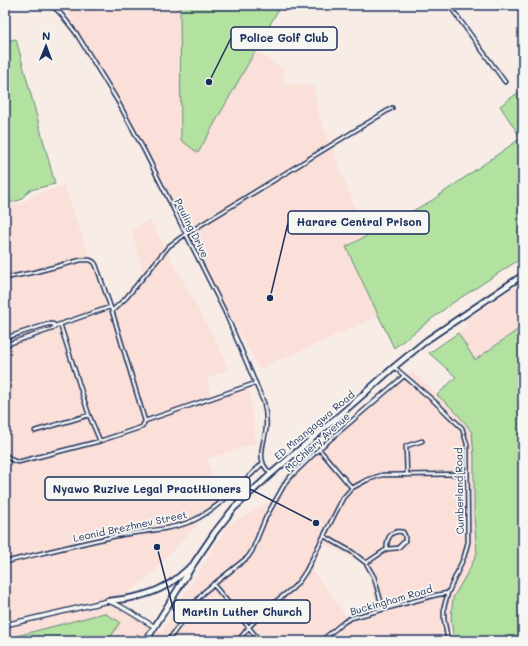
<svg xmlns="http://www.w3.org/2000/svg" width="528" height="646" font-family="Mali,sans-serif">
	<style>
		.built { fill: #fae0d8; fill-rule: evenodd }
		.green { fill: #b3e1a0; stroke: #67887f }
		.lines { fill: none; stroke-linecap: round; stroke-linejoin: round }
		.street-casing { stroke: #1b2f5e; stroke-width: 5.5 }
		.secondary-casing { stroke: #1b2f5e; stroke-width: 6 }
		.highway-casing { stroke: #1b2f5e; stroke-width: 8 }
		.street { stroke: #f6f6f2; stroke-width: 2.5 }
		.secondary { stroke: #f6f6f2; stroke-width: 3.5 }
		.highway { stroke: #f6f6f2; stroke-width: 4.5 }
		.labels { text-anchor: middle; stroke-width: 3.5; stroke-linejoin: round; paint-order: stroke }
		.street-label { font-size: 10px; fill: #1b2f5e; stroke: #f6f6f2 }
		.leader { fill: none; stroke: #1b2f5e; stroke-width: 1.5 }
		.callout-dot { fill: #1b2f5e; stroke: #f6f6f2; stroke-width: 1.5 }
		.callout { fill: #f6f6f2; stroke: #1b2f5e; stroke-width: 1.5 }
		.callout-label { font-size: 11px; text-anchor: middle; font-weight: bold; fill: #1b2f5e }
	</style>
	<rect width="100%" height="100%" fill="#f8ece6"/>
	<filter id="ink" filterUnits="userSpaceOnUse"><feTurbulence type="fractalNoise" baseFrequency=".025" numOctaves="2"/><feDisplacementMap in="SourceGraphic" scale="8" xChannelSelector="R" yChannelSelector="G"/><feConvolveMatrix kernelMatrix="1 2 1 2 8 2 1 2 1" color-interpolation-filters="sRGB"/></filter>
	<g filter="url(#ink)">
		<path class="built" d="M63,5H180L181,140L198,153L255,51L285,70L282,84L313,86L319,115L366,236L346,247L379,316L259,369Z
			M64,185L109,312L143,272L132,230L150,220L222,353L228,369L207,379L211,398L249,388L256,443L207,459L220,499L147,579L118,600L161,633L228,525L281,495L277,488L412,371L453,409L466,424L472,433L474,457V517L477,553L469,570L451,614L454,641H5V208L21,203L37,194ZM324,543L360,562L369,573L377,608L346,616L312,569Z
			M523,282V326L475,360L458,333L467,327L463,322Z"/>
		<path class="green" d="M180,5H281L198,153L181,140Z
			M16,39L55,184L30,190L20,200L5,204V41Z
			M523,89V258L517,261L485,282L451,304L394,348L346,247L431,201L521,138L500,106Z
			M523,326V641H454L451,618L453,598L469,570L477,553L474,517V457L472,433L466,424L453,409L437,395L456,377L429,353L458,333L475,360Z
			M104,613L120,622L109,640V641H5V639Z"/>
		<g class="lines">
			<defs>
				<path id="street" d="M52,5L61,14L76,33L117,100L145,152L225,312L264,403C266,412 267,420 266,429C265,439 259,452 263,463C264,467 268,471 271,474
					M449,5L505,82
					M5,278L35,272L81,260H90L94,262L96,265L112,311L145,421
					M112,311L126,298L169,246L186,234L392,108
					M60,324L89,415L100,441
					M5,338L48,324H53L55,326
					M5,345L52,329L55,326L110,307
					M394,367L415,385L435,402L462,428L467,444L468,542L464,557L448,593L444,607V619L448,641
					M35,431L89,415
					M319,449L352,488
					M5,454C9,459 12,461 18,462L100,441L142,427L145,421L256,383
					M407,475L406,446L422,441
					M324,536L352,552L366,563L374,577L383,609
					M5,562C43,553 82,543 121,535C144,531 170,530 192,521C217,510 243,482 263,463
					M366,563L387,549L398,548L405,541V536L403,532C391,529 386,539 387,549
					M213,584L260,641
					M168,641L194,604L204,592L248,557L252,551L266,517L287,480L319,449L404,376
					M238,641L249,627L265,610L293,588L300,580L306,571L343,498L352,488L367,480L382,475L467,474
					M321,641L344,622L351,618L436,595L448,593"/>
				<path id="secondary" d="M5,625L108,601L120,606L155,627"/>
				<path id="highway" d="M108,601C127,599 148,596 165,586C174,582 182,574 190,567
					M146,641L194,563L215,532L234,508L271,474L357,400L394,367L427,340L523,275"/>
			</defs>
			<use href="#street" class="street-casing"/>
			<use href="#secondary" class="secondary-casing"/>
			<use href="#highway" class="highway-casing"/>
			<use href="#street" class="street"/>
			<use href="#secondary" class="secondary"/>
			<use href="#highway" class="highway"/>
		</g>
	</g>
	<g class="labels">
		<g class="street-label">
			<text transform="translate(192 228) rotate(64)" y="4">Pauling Drive</text>
			<text transform="translate(314 425) rotate(-40)" y="4">ED Mnangagwa Road</text>
			<text transform="translate(317 442) rotate(-42)" y="4">McChlery Avenue</text>
			<text transform="translate(459 491) rotate(-91)" y="4">Cumberland Road</text>
			<text transform="translate(130 526) rotate(-12)" y="4">Leonid Brezhnev Street</text>
			<text transform="translate(391 600) rotate(-16)" y="4">Buckingham Road</text>
		</g>
	</g>
	<path class="leader" d="M209 82L231 38M270 298L288 223M316 523L250 489M157 547L174 612"/>
	<g class="callout-dot">
		<circle cx="209" cy="82" r="4"/>
		<circle cx="270" cy="298" r="4"/>
		<circle cx="316" cy="523" r="4"/>
		<circle cx="157" cy="547" r="4"/>
	</g>
	<g class="callout">
		<rect x="231" y="27" width="106" height="23" rx="4"/>
		<rect x="288" y="211" width="141" height="23" rx="4"/>
		<rect x="45" y="477" width="205" height="23" rx="4"/>
		<rect x="174" y="600" width="136" height="23" rx="4"/>
	</g>
	<g class="callout-label">
		<text x="284" y="42">Police Golf Club</text>
		<text x="359" y="226">Harare Central Prison</text>
		<text x="147" y="493">Nyawo Ruzive Legal Practitioners</text>
		<text x="242" y="616">Martin Luther Church</text>
	</g>
	<rect width="528" height="646" fill="none" stroke="#f6f6f2" stroke-width="20"/>
	<rect x="10" y="10" width="508" height="626" fill="none" stroke="#1b2f5e" stroke-width="1.5" filter="url(#ink)"/>
	<g transform="translate(46 46) rotate(1)" stroke="#f6f6f2" stroke-width="3" paint-order="stroke">
	<path d="M0-3L7 15L0 10L-7 15Z" fill="#1b2f5e"/>
	<text y="-6" font-size="11" font-weight="bold" text-anchor="middle" fill="#1b2f5e">N</text>
	</g>
</svg>
